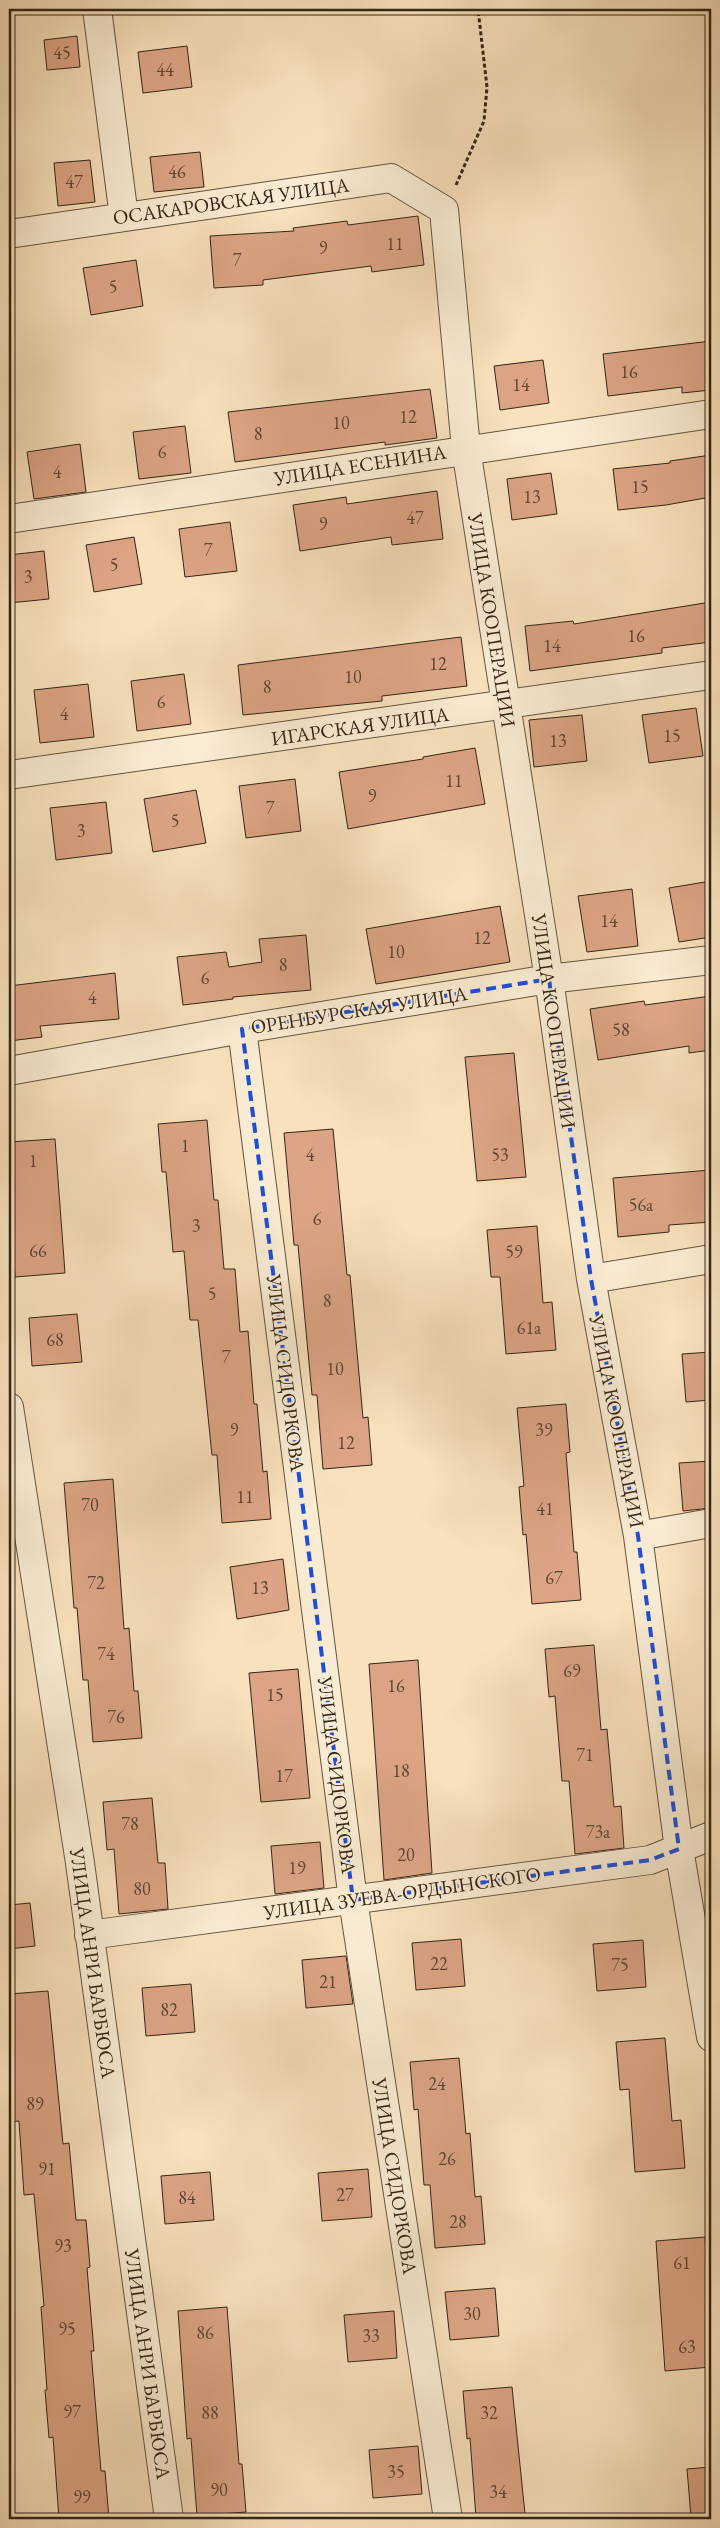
<svg xmlns="http://www.w3.org/2000/svg" width="720" height="2528" font-family="'EB Garamond',serif">
	<style>
		.building { fill: #dca485; stroke: #322518 }
		.lines { fill: none; stroke-linecap: round; stroke-linejoin: round }
		.minor-casing { stroke: #645441; stroke-width: 30 }
		.path { stroke: #322518; stroke-width: 3; stroke-dasharray: 4 2.5; stroke-linecap: butt }
		.minor { stroke: #faecd3; stroke-width: 28 }
		.marked { fill: none; stroke: #1d4ed8; stroke-width: 4; stroke-dasharray: 10 6; stroke-linejoin: round }
		.labels { text-anchor: middle; stroke-width: 4; stroke-linejoin: round; paint-order: stroke }
		.number-label { font-size: 18px; fill: #5c4533 }
		.street-label { font-size: 20px; fill: #322518; stroke: #faecd3 }
	</style>
	<rect width="100%" height="100%" fill="#f8e1bc"/>
	<filter id="stains"><feTurbulence type="fractalNoise" baseFrequency=".004" numOctaves="4"/><feColorMatrix values="0 0 0 0 .2 0 0 0 0 .09 0 0 0 0 .02 0 0 0 .5 -.17"/></filter>
	<radialGradient id="worn" r=".72"><stop offset=".6" stop-color="#630" stop-opacity="0"/><stop offset="1" stop-color="#630" stop-opacity=".3"/></radialGradient>
	<path class="building" d="M77,36L80,67L47,70L44,40Z
		M187,46L192,87L143,93L138,52Z
		M200,152L204,187L154,192L150,157Z
		M90,160L95,202L58,206L54,163Z
		M418,216L424,265L372,272L371,266L263,280V285L214,288L210,236L294,231L293,228L347,221L348,225Z
		M136,260L143,306L91,315L83,268Z
		M711,341V390L682,393V387L608,396L603,354Z
		M543,360L549,403L500,410L494,366Z
		M430,389L437,438L385,445V442L235,462L228,412Z
		M185,426L191,473L139,479L133,432Z
		M80,444L86,492L34,499L27,452Z
		M711,455V497L666,505L618,510L613,469L670,463V461Z
		M551,473L557,514L512,520L507,479Z
		M437,491L443,539L392,545L391,537L300,551L293,505L346,497L347,504Z
		M230,522L237,571L185,577L179,529Z
		M134,537L142,584L94,592L86,545Z
		M44,551L49,599L9,603V555Z
		M711,602V642L662,648V653L530,671L525,626L573,621L574,624Z
		M461,637L467,686L382,696V701L243,715L238,665Z
		M184,674L191,724L137,731L131,681Z
		M88,684L94,737L40,743L34,690Z
		M696,708L703,756L649,763L642,715Z
		M582,715L587,761L534,767L529,720Z
		M475,748L485,804L348,829L339,772L423,759V757Z
		M295,779L301,831L246,838L239,786Z
		M196,790L206,843L153,852L144,799Z
		M106,802L112,853L56,860L50,808Z
		M711,881V937L679,942L669,888Z
		M632,889L638,946L587,952L578,896Z
		M500,906L510,962L376,984L366,929Z
		M306,935L311,990L233,997V999L183,1005L177,957L226,952L229,967L262,962L259,939Z
		M115,973L119,1019L40,1026L42,1037L9,1041V986Z
		M711,996V1050L689,1053V1046L598,1060L590,1009L644,1001L645,1005Z
		M514,1053L526,1177L477,1181L465,1057Z
		M207,1120L214,1200H218L224,1269H235L240,1332L248,1331L254,1404H257L263,1472L267,1471L271,1519L222,1523L217,1455H212L198,1320H190L184,1251L173,1252L166,1172H162L158,1124Z
		M333,1129L347,1275H350L363,1418L368,1417L372,1465L323,1469L317,1395H312L298,1245H294L284,1133Z
		M55,1139L65,1273L15,1277L9,1180V1142Z
		M711,1170V1222L669,1225V1232L618,1237L613,1178Z
		M537,1226L543,1303L552,1302L556,1350L506,1354L500,1277H491L487,1230Z
		M77,1314L82,1362L32,1366L29,1318Z
		M711,1352V1400L686,1402L682,1354Z
		M566,1404L570,1452L566,1453L574,1552H577L581,1600L532,1604L526,1534L523,1535L519,1487L524,1486L517,1408Z
		M711,1461V1508L683,1511L679,1463Z
		M113,1479L124,1629L129,1628L134,1691H138L142,1738L93,1742L88,1680H83L77,1608H74L64,1483Z
		M283,1559L289,1610L237,1619L230,1567Z
		M594,1645L601,1730L607,1729L614,1807L621,1806L624,1848L575,1854L569,1781H562L555,1696L549,1697L545,1649Z
		M418,1660L432,1873L384,1880L369,1664Z
		M298,1669L310,1798L261,1802L249,1673Z
		M152,1798L158,1863H165L168,1909L119,1914L114,1849L107,1850L103,1802Z
		M320,1842L324,1888L275,1894L271,1846Z
		M30,1903L35,1946L9,1949V1905Z
		M461,1939L465,1986L416,1990L412,1943Z
		M643,1940L646,1987L597,1991L593,1944Z
		M346,1956L353,2004L306,2008L302,1960Z
		M191,1984L195,2032L146,2036L142,1988Z
		M48,1991L63,2144L69,2143L76,2220H86L90,2267L87,2268L94,2351H91L101,2471H105L109,2519H59L53,2437L49,2438L45,2390H47L41,2307L44,2306L34,2194L24,2195L19,2121L11,2122L9,2090V1994Z
		M665,2038L672,2121L681,2120L685,2168L635,2172L629,2089L620,2090L616,2042Z
		M459,2058L466,2134L470,2133L475,2197L481,2196L485,2244L435,2248L430,2185H424L418,2109L414,2110L410,2062Z
		M368,2169L372,2217L322,2221L318,2173Z
		M210,2172L214,2220L165,2224L161,2176Z
		M705,2237L711,2328V2367L665,2371L656,2241Z
		M495,2288L499,2336L450,2340L445,2292Z
		M227,2307L239,2464H242L246,2512L197,2516L191,2438L187,2439L178,2311Z
		M394,2311L397,2358L348,2362L344,2315Z
		M512,2387L525,2514L476,2518L470,2438L467,2439L463,2391Z
		M418,2446L422,2494L373,2498L369,2450Z
		M711,2467V2515L691,2517L687,2469Z"/>
	<g class="lines">
		<defs>
			<path id="minor" d="M97,9L124,217
				M9,234L391,178L444,210L466,449L549,979L591,1279L638,1536L679,1849L711,2037
				M9,519L711,414
				M9,775L711,675
				M242,1029L353,1900L448,2519
				M9,1071L242,1029L549,979L711,960
				M591,1279L711,1259
				M9,1407L80,1863L169,2519
				M638,1536L711,1523
				M89,1935L650,1860L711,1836"/>
		</defs>
		<use href="#minor" class="minor-casing"/>
		<path class="path" d="M456,185L484,121L487,87L478,9"/>
		<use href="#minor" class="minor"/>
	</g>
	<path class="marked" d="M549,979L591,1279L638,1536L679,1849L650,1860L353,1900L242,1029Z"/>
	<g class="labels">
		<g class="number-label">
			<text x="62" y="59">45</text>
			<text x="165" y="76">44</text>
			<text x="177" y="178">46</text>
			<text x="74" y="188">47</text>
			<text x="395" y="250">11</text>
			<text x="323" y="254">9</text>
			<text x="237" y="266">7</text>
			<text x="113" y="293">5</text>
			<text x="629" y="378">16</text>
			<text x="521" y="391">14</text>
			<text x="408" y="423">12</text>
			<text x="341" y="429">10</text>
			<text x="258" y="440">8</text>
			<text x="162" y="458">6</text>
			<text x="57" y="478">4</text>
			<text x="640" y="493">15</text>
			<text x="532" y="503">13</text>
			<text x="415" y="524">47</text>
			<text x="323" y="530">9</text>
			<text x="208" y="556">7</text>
			<text x="114" y="571">5</text>
			<text x="28" y="583">3</text>
			<text x="636" y="642">16</text>
			<text x="552" y="652">14</text>
			<text x="438" y="670">12</text>
			<text x="353" y="683">10</text>
			<text x="267" y="693">8</text>
			<text x="161" y="708">6</text>
			<text x="64" y="720">4</text>
			<text x="672" y="742">15</text>
			<text x="558" y="747">13</text>
			<text x="454" y="787">11</text>
			<text x="372" y="802">9</text>
			<text x="270" y="814">7</text>
			<text x="175" y="827">5</text>
			<text x="81" y="837">3</text>
			<text x="609" y="927">14</text>
			<text x="482" y="944">12</text>
			<text x="396" y="958">10</text>
			<text x="283" y="971">8</text>
			<text x="205" y="984">6</text>
			<text x="92" y="1004">4</text>
			<text x="621" y="1036">58</text>
			<text x="185" y="1152">1</text>
			<text x="310" y="1161">4</text>
			<text x="500" y="1161">53</text>
			<text x="33" y="1167">1</text>
			<text x="641" y="1211">56а</text>
			<text x="317" y="1225">6</text>
			<text x="196" y="1232">3</text>
			<text x="38" y="1257">66</text>
			<text x="514" y="1258">59</text>
			<text x="212" y="1300">5</text>
			<text x="327" y="1307">8</text>
			<text x="529" y="1334">61а</text>
			<text x="55" y="1346">68</text>
			<text x="226" y="1363">7</text>
			<text x="335" y="1375">10</text>
			<text x="234" y="1436">9</text>
			<text x="544" y="1436">39</text>
			<text x="346" y="1449">12</text>
			<text x="245" y="1503">11</text>
			<text x="90" y="1511">70</text>
			<text x="545" y="1515">41</text>
			<text x="554" y="1584">67</text>
			<text x="96" y="1589">72</text>
			<text x="260" y="1594">13</text>
			<text x="106" y="1660">74</text>
			<text x="572" y="1677">69</text>
			<text x="396" y="1692">16</text>
			<text x="275" y="1701">15</text>
			<text x="116" y="1723">76</text>
			<text x="585" y="1761">71</text>
			<text x="401" y="1777">18</text>
			<text x="284" y="1782">17</text>
			<text x="130" y="1830">78</text>
			<text x="598" y="1838">73а</text>
			<text x="406" y="1861">20</text>
			<text x="297" y="1874">19</text>
			<text x="142" y="1895">80</text>
			<text x="439" y="1970">22</text>
			<text x="620" y="1971">75</text>
			<text x="328" y="1988">21</text>
			<text x="169" y="2016">82</text>
			<text x="437" y="2090">24</text>
			<text x="35" y="2110">89</text>
			<text x="447" y="2165">26</text>
			<text x="47" y="2175">91</text>
			<text x="345" y="2201">27</text>
			<text x="187" y="2204">84</text>
			<text x="458" y="2228">28</text>
			<text x="63" y="2252">93</text>
			<text x="682" y="2269">61</text>
			<text x="472" y="2320">30</text>
			<text x="67" y="2335">95</text>
			<text x="205" y="2339">86</text>
			<text x="371" y="2342">33</text>
			<text x="687" y="2353">63</text>
			<text x="72" y="2418">97</text>
			<text x="210" y="2419">88</text>
			<text x="489" y="2419">32</text>
			<text x="396" y="2478">35</text>
			<text x="219" y="2496">90</text>
			<text x="498" y="2498">34</text>
			<text x="82" y="2503">99</text>
		</g>
		<g class="street-label">
			<text transform="translate(231 201) rotate(-8)" y="7">ОСАКАРОВСКАЯ УЛИЦА</text>
			<text transform="translate(360 465) rotate(-9)" y="7">УЛИЦА ЕСЕНИНА</text>
			<text transform="translate(492 620) rotate(81)" y="7">УЛИЦА КООПЕРАЦИИ</text>
			<text transform="translate(360 726) rotate(-8)" y="7">ИГАРСКАЯ УЛИЦА</text>
			<text transform="translate(359 1010) rotate(-9)" y="7">ОРЕНБУРСКАЯ УЛИЦА</text>
			<text transform="translate(554 1021) rotate(82)" y="7">УЛИЦА КООПЕРАЦИИ</text>
			<text transform="translate(286 1373) rotate(83)" y="7">УЛИЦА СИДОРКОВА</text>
			<text transform="translate(617 1421) rotate(79)" y="7">УЛИЦА КООПЕРАЦИИ</text>
			<text transform="translate(337 1775) rotate(83)" y="7">УЛИЦА СИДОРКОВА</text>
			<text transform="translate(402 1893) rotate(-8)" y="7">УЛИЦА ЗУЕВА-ОРДЫНСКОГО</text>
			<text transform="translate(93 1963) rotate(82)" y="7">УЛИЦА АНРИ БАРБЮСА</text>
			<text transform="translate(395 2176) rotate(81)" y="7">УЛИЦА СИДОРКОВА</text>
			<text transform="translate(148 2364) rotate(82)" y="7">УЛИЦА АНРИ БАРБЮСА</text>
		</g>
	</g>
	<rect width="720" height="2528" fill="none" stroke="#f8e1bc" stroke-width="30"/>
	<rect x="10" y="10" width="700" height="2508" fill="none" stroke="#322518" stroke-width="2.5"/>
	<rect x="15" y="15" width="690" height="2498" fill="none" stroke="#322518"/>
	<rect width="100%" height="100%" filter="url(#stains)"/>
	<rect width="100%" height="100%" fill="url(#worn)"/>
</svg>
